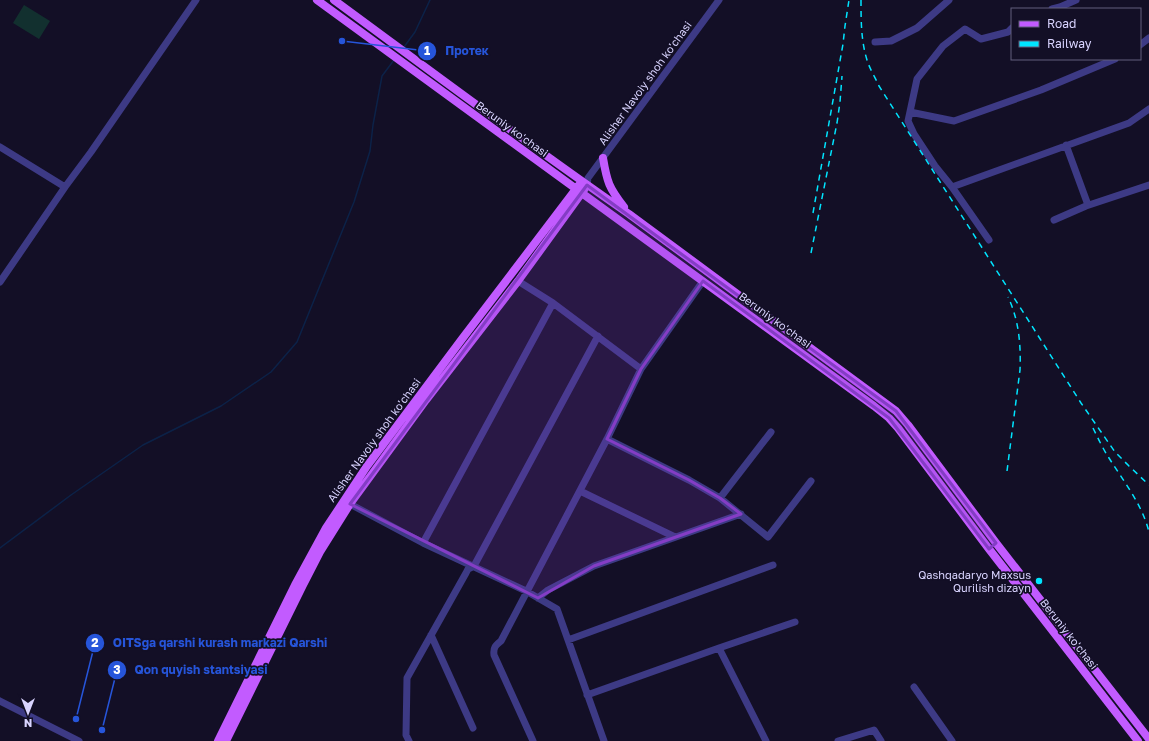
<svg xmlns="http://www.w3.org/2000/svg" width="1149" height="741" font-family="'Golos Text',sans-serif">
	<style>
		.green { fill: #12302f }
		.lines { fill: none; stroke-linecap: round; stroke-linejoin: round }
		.stream { stroke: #0c2248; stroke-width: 1.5 }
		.minor { stroke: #3d3a85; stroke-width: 7 }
		.major { stroke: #c25bff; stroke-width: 8 }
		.rail { stroke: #00e5ff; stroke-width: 1.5; stroke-dasharray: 6 5; stroke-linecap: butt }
		.marked { fill: #843dc5; fill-opacity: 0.2; stroke: #843dc5; stroke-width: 3; stroke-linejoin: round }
		.poi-dot { fill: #00e5ff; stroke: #130f26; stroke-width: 1.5 }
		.labels { text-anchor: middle; stroke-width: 3.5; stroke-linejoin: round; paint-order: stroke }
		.street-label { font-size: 11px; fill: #d9d4ff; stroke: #130f26 }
		.poi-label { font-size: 11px; fill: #d9d4ff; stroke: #130f26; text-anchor: end }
		.leader { fill: none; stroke: #2655da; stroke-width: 1.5 }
		.callout-dot { fill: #2655da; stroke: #130f26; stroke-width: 1.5 }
		.mark-label { font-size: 12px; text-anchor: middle; font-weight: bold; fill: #fff }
		.callout-label { font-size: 12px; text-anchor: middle; font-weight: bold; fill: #2655da; stroke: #130f26; stroke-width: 3.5; stroke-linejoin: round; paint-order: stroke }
	</style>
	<rect width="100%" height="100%" fill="#130f26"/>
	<path class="green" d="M24,5L50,21L39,39L13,23Z"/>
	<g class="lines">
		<path class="stream" d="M404,47L415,32L430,0
			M0,548L71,495L143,445L221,406L271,372L297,342L354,202L370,151L373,125L382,76L394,60"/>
		<path class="minor" d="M1052,9L1060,7L1076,0
			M875,42L891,41L917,28L949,0
			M1140,45L1149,38
			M910,112L954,121L1041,90L1115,59
			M1066,145L1088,205
			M0,147L65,187
			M587,185L588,178L719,0
			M952,187L1129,123L1149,109
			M1054,220L1086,206L1149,185
			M989,240L952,187L935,166L914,134L908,121L917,79L943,46L965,29L981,39L1008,32L1012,28
			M518,281L553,303L641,369
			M0,282L65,187L91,152L196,0
			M607,439L689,480L720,498L768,537L811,481
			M580,491L675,537
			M720,498L771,432
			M350,504L423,543L526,591L557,609L604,741
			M423,543L553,303
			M538,598L548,590L594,566L741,514
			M431,635L473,728
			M568,640L773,565
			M719,648L766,741
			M914,687L952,741
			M587,695L719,648L795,622
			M0,701L79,741
			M409,741L406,735L407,678L466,573L468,569L474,566L598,336
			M533,741L494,655C493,647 496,645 501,641L607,439L641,369L703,281
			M838,741L874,730L881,741"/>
		<path class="major" d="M317,0L874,406L889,418L898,428L989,549L1138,741
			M334,0C432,72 529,145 629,214L896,411L908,425L996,543L1149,739
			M603,158C607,182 609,188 624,207
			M218,741L295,585L326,528L367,466L462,339L579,185
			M226,741L303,585L320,552L350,504L426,400L518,281L584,190"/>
		<path class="rail" d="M861,0C861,21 861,43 868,63C871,71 876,79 879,86L1081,403L1115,452L1129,466L1149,485
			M813,213L843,44L845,26L849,0
			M811,253L837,123L840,102L842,76
			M1093,428C1098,438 1103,449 1109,458C1124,482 1142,504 1149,532
			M1007,471L1020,370C1021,345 1019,320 1008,297"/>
	</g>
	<path class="marked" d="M587,185L896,411L996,543L989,549L889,418L703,281L641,369L607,439L689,480L720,498L741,514L594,566L538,598L350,504Z"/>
	<circle class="poi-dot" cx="1039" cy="581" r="4"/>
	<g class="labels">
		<g class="street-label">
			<text transform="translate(645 83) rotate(-54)" y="4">Alisher Navoiy shoh ko'chasi</text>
			<text transform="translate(512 129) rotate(36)" y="4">Beruniy ko'chasi</text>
			<text transform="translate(775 320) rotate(36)" y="4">Beruniy ko'chasi</text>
			<text transform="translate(374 440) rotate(-54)" y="4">Alisher Navoiy shoh ko'chasi</text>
			<text transform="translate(1069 634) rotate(52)" y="4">Beruniy ko'chasi</text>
		</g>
		<g class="poi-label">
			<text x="1031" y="579">Qashqadaryo Maxsus<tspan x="1031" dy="13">Qurilish dizayn</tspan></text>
		</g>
	</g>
	<path class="leader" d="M342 41L427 51M76 719L95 643M102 730L117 670"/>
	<g class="callout-dot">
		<circle cx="342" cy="41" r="4"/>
		<circle cx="76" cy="719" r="4"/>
		<circle cx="102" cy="730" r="4"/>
		<circle cx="427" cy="51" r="10"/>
		<circle cx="95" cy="643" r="10"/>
		<circle cx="117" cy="670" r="10"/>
	</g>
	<g class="mark-label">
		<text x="427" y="55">1</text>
		<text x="95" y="647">2</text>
		<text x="117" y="674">3</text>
	</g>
	<g class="callout-label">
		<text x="467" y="55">Протек</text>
		<text x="220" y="647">OITSga qarshi kurash markazi Qarshi</text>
		<text x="201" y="674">Qon quyish stantsiyasi</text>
	</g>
	<rect x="1011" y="8" width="130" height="52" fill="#130f26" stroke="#625e7d"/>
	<rect x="1019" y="21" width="20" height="6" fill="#c25bff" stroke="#625e7d"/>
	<text x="1047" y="28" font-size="12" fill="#d9d4ff">Road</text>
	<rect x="1019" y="41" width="20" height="6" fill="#00e5ff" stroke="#625e7d"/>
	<text x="1047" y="48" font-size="12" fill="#d9d4ff">Railway</text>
	<g transform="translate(28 713) rotate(180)" stroke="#130f26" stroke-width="3" paint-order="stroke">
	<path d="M0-3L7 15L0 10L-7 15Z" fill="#d9d4ff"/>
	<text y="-6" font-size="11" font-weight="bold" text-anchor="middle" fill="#d9d4ff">N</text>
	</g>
</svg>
